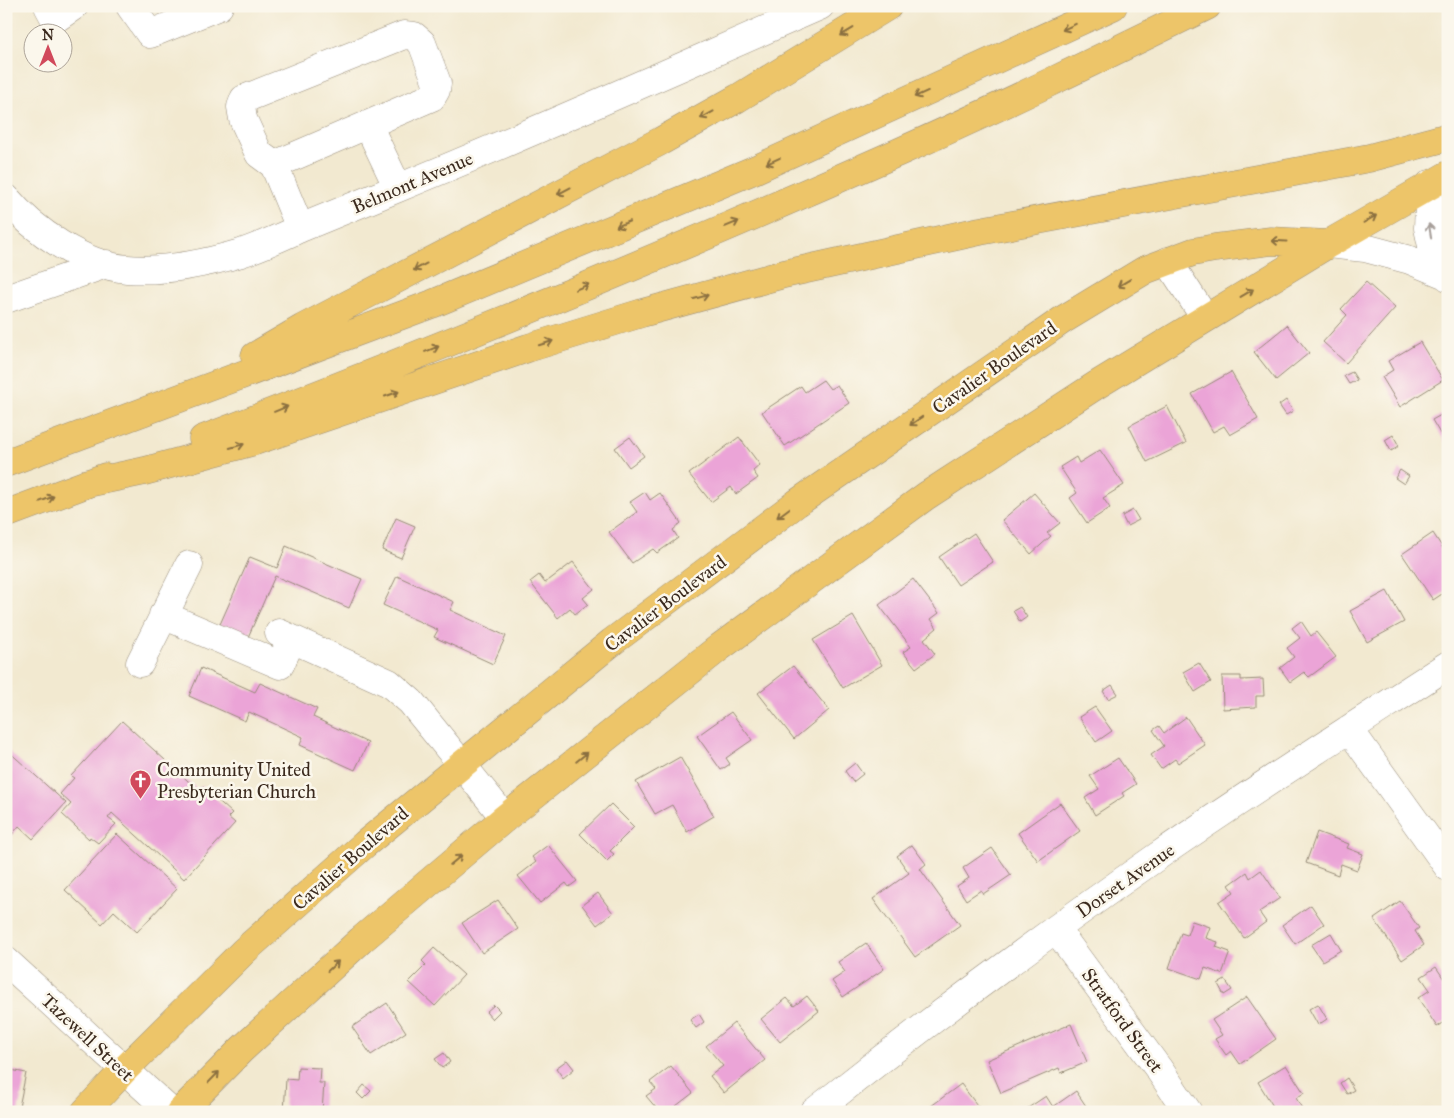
<svg xmlns="http://www.w3.org/2000/svg" width="1454" height="1118" font-family="'IM FELL Great Primer',serif">
	<style>
		.building { fill: #eba4d7 }
		.lines { fill: none; stroke-linecap: round; stroke-linejoin: round }
		.minor-casing { stroke: #968a77; stroke-width: 29 }
		.major-casing { stroke: #968a77; stroke-width: 29 }
		.highway-casing { stroke: #968a77; stroke-width: 29 }
		.minor { stroke: #fff; stroke-width: 28 }
		.major { stroke: #edc569; stroke-width: 28 }
		.highway { stroke: #edc569; stroke-width: 28 }
		.oneway { stroke: #8b7040 }
		.oneway2 { stroke: #a79f9a }
		.labels { text-anchor: middle; stroke-width: 5; stroke-linejoin: round; paint-order: stroke }
		.street-label { font-size: 19px; fill: #3b2a1e; stroke: #fbf7ec }
		.poi-label { font-size: 19px; fill: #3b2a1e; stroke: #fbf7ec; text-anchor: start }
	</style>
	<rect width="100%" height="100%" fill="#fbf7ec"/>
	<filter id="ink" filterUnits="userSpaceOnUse"><feTurbulence type="fractalNoise" baseFrequency=".02" numOctaves="2"/><feDisplacementMap in="SourceGraphic" scale="10" xChannelSelector="R" yChannelSelector="G"/><feConvolveMatrix kernelMatrix="1 2 1 2 8 2 1 2 1" color-interpolation-filters="sRGB"/></filter>
	<filter id="wash" filterUnits="userSpaceOnUse"><feTurbulence type="fractalNoise" baseFrequency=".0096" numOctaves="4" result="noise"/><feDisplacementMap in="SourceGraphic" scale="20" xChannelSelector="R" yChannelSelector="G"/><feGaussianBlur stdDeviation="1.12" result="paint"/><feColorMatrix in="noise" values="0 0 0 0 0 0 0 0 0 0 0 0 0 0 0 0 0 1.4 0 .05"/><feComposite in="paint" operator="in"/></filter>
	<g filter="url(#wash)">
		<rect width="100%" height="100%" fill="#f2e9d0"/>
		<g id="blocks">
			<path class="building" d="M1366,282L1395,308L1346,363L1323,342L1347,315L1341,309Z
				M1287,325L1309,353L1276,380L1254,352Z
				M1420,342L1443,380L1400,407L1382,377L1393,370L1388,361Z
				M1231,372L1258,419L1230,435L1224,426L1213,432L1192,394Z
				M1352,372L1357,380L1349,384L1344,376Z
				M823,380L830,389L837,385L849,403L785,446L762,412L801,386L805,392Z
				M1286,400L1293,411L1286,415L1279,405Z
				M1167,406L1186,443L1147,462L1129,426Z
				M1448,411V447L1432,420Z
				M1393,435L1399,446L1391,451L1385,440Z
				M630,437L644,456L629,467L615,448Z
				M739,437L760,465L753,471L758,478L736,494L731,487L711,502L689,474Z
				M1100,450L1124,485L1103,498L1110,508L1087,523L1070,498L1077,493L1060,467L1076,457L1079,463Z
				M1400,470L1409,476L1404,484L1395,478Z
				M645,492L650,500L660,493L681,523L673,530L678,538L657,553L653,549L632,563L609,532L637,512L630,502Z
				M1034,493L1060,523L1047,533L1051,536L1031,554L1002,520Z
				M1133,510L1139,520L1127,526L1122,516Z
				M396,518L415,526L401,558L382,550Z
				M974,533L993,562L958,585L939,557Z
				M1433,533L1444,550L1448,547V590L1433,600L1402,554Z
				M286,546L362,579L349,608L275,576L245,644L217,631L250,557L277,568Z
				M573,562L594,589L583,598L588,604L575,614L570,608L558,618L530,582L539,575L545,583Z
				M397,576L454,602L450,610L506,636L493,664L434,637L438,630L383,605Z
				M913,579L939,613L931,619L937,628L924,639L935,654L916,668L903,652L911,647L879,605Z
				M1387,591L1404,622L1367,642L1350,611Z
				M1020,607L1027,617L1020,622L1013,611Z
				M853,616L882,665L843,688L813,640Z
				M1301,621L1311,636L1316,632L1336,657L1309,677L1304,672L1290,682L1280,668L1294,657L1287,648L1300,638L1292,628Z
				M1199,663L1211,682L1195,692L1183,672Z
				M793,666L829,710L794,739L758,693Z
				M201,668L255,692L260,683L317,709L313,717L368,743L355,770L300,745L303,737L249,712L245,721L189,696Z
				M1222,676H1241V680L1263,679L1264,696H1256V707L1223,709Z
				M1112,685L1118,694L1108,699L1103,691Z
				M1095,707L1112,731L1096,742L1079,717Z
				M731,712L752,740L726,758L730,764L721,770L697,736Z
				M1186,717L1205,745L1178,763L1175,759L1161,769L1151,755L1164,746L1153,730L1159,726L1164,733Z
				M122,721L198,790L202,786L232,813L228,817L235,823L184,879L112,813L108,818L116,824L98,843L90,837L89,839L62,814L71,804L60,794L74,778L71,776Z
				M6,749L66,803L33,839L19,826L10,837L6,834Z
				M680,757L714,816L687,832L672,805L655,814L636,782Z
				M1118,758L1136,784L1122,793L1124,796L1095,815L1085,798L1099,789L1090,776Z
				M855,763L863,774L853,782L845,771Z
				M1060,803L1080,831L1038,861L1018,833Z
				M611,804L634,827L610,851L614,854L607,861L580,834Z
				M1317,832L1349,844L1347,848L1363,854L1357,870L1341,864L1338,875L1306,863Z
				M117,834L177,889L137,932L114,911L102,924L65,890Z
				M548,845L577,881L569,887L566,883L540,903L518,876L536,862L532,857Z
				M912,845L926,864L920,869L960,925L915,957L873,899L909,873L897,856Z
				M992,848L1011,875L983,894L981,890L966,900L957,886L969,878L963,868Z
				M1261,870L1280,898L1259,912L1266,922L1244,938L1219,902L1234,892L1229,885L1247,872L1250,878Z
				M598,893L613,913L597,925L582,905Z
				M498,900L518,929L482,953L462,923Z
				M1400,901L1419,928L1415,931L1424,945L1402,960L1374,919Z
				M1311,905L1324,924L1295,944L1282,925Z
				M1192,921L1210,927L1206,938L1218,942L1216,947L1230,952L1222,974L1205,968L1201,979L1169,968L1181,933L1187,935Z
				M1331,933L1341,950L1322,961L1311,945Z
				M866,943L884,969L843,997L832,981L845,972L838,962Z
				M434,948L464,975L435,1006L409,982L426,965L422,961Z
				M1436,967L1448,985V1020L1437,1027L1418,998L1430,990L1421,977Z
				M1225,980L1232,990L1224,995L1218,984Z
				M807,996L819,1011L780,1042L761,1019L787,998L794,1006Z
				M1247,997L1276,1039L1240,1064L1231,1051L1226,1055L1215,1039L1222,1035L1212,1020Z
				M387,1003L406,1032L371,1055L352,1027Z
				M1318,1004L1327,1019L1318,1025L1309,1009Z
				M494,1005L500,1011L492,1019L486,1012Z
				M699,1014L704,1022L696,1028L690,1020Z
				M734,1023L765,1060L724,1093L710,1076L723,1066L706,1046Z
				M1071,1024L1087,1062L1061,1073L1059,1068L1001,1093L987,1060Z
				M444,1053L450,1062L442,1068L435,1059Z
				M567,1060L574,1069L563,1078L556,1068Z
				M1286,1065L1304,1093L1296,1098L1304,1112H1284L1281,1107L1276,1111L1258,1082Z
				M671,1066L693,1093L676,1106L680,1112H653L657,1109L646,1096L656,1089L650,1082Z
				M298,1067L320,1068L319,1083H324L322,1112H284L286,1079L297,1080Z
				M6,1069L26,1073L18,1112H6Z
				M1347,1078L1354,1090L1347,1094L1340,1083Z
				M961,1084L980,1109L976,1112H923Z
				M364,1085L371,1091L363,1099L357,1093Z
				M1076,1091L1090,1112H1022L1046,1096L1053,1107Z"/>
		</g>
	</g>
	<g filter="url(#ink)">
		<use href="#blocks" fill-opacity="0" stroke="#968a77" stroke-width="1"/>
		<g class="lines">
			<defs>
				<path id="minor" d="M48,6L55,19L74,6
					M130,6L150,34L219,6
					M368,125L398,188
					M274,165L432,97L436,90L437,83L422,43L414,36L404,35L244,99L241,107L243,119L259,154L274,165L300,228
					M1430,184L1428,228L1434,255L1446,275
					M6,198C34,231 83,265 127,269C163,272 207,263 241,253C262,246 283,236 303,227C335,214 366,201 398,188C540,130 680,67 820,6
					M1328,244L1365,248L1410,260L1446,275L1448,277
					M1168,261L1205,318
					M6,299L106,264
					M163,615L280,665L292,639
					M279,633L389,683L411,702L505,818
					M140,663L189,565
					M1349,729L1448,867
					M1056,929L1158,1068L1188,1112
					M6,961L171,1112
					M814,1112C926,1023 1041,938 1158,856C1253,790 1351,728 1448,665"/>
				<path id="major" d="M85,1112L124,1070L244,951L365,844L612,642L797,503L1064,319L1145,270L1193,252L1215,248L1271,241L1328,244
					M180,1112L241,1050L361,940L505,818L720,647L926,496L1095,386L1328,244L1448,175"/>
				<path id="highway" d="M255,356L303,328L661,141L738,98L888,6
					M203,439C437,349 670,254 899,152C1003,106 1105,56 1207,6
					M6,463L432,304L754,170L1113,6
					M88,483L145,471L255,441L528,348L642,313L784,274L980,231L1369,158L1448,137
					M6,514L105,477"/>
			</defs>
			<use href="#minor" class="minor-casing"/>
			<use href="#major" class="major-casing"/>
			<use href="#highway" class="highway-casing"/>
			<use href="#minor" class="minor"/>
			<use href="#major" class="major"/>
			<use href="#highway" class="highway"/>
		</g>
		<defs><path id="oneway-shaft" d="M-6 0H5M1.5-3L5.5 0L1.5 3" fill="none" stroke-width="1.6" stroke-linecap="round" stroke-linejoin="round" transform="scale(1.25)"/></defs>
		<g class="oneway">
			<use href="#oneway-shaft" transform="translate(1069 27) rotate(155)"/>
			<use href="#oneway-shaft" transform="translate(847 32) rotate(149)"/>
			<use href="#oneway-shaft" transform="translate(921 94) rotate(156)"/>
			<use href="#oneway-shaft" transform="translate(707 115) rotate(151)"/>
			<use href="#oneway-shaft" transform="translate(773 161) rotate(156)"/>
			<use href="#oneway-shaft" transform="translate(564 191) rotate(152)"/>
			<use href="#oneway-shaft" transform="translate(1370 219) rotate(-30)"/>
			<use href="#oneway-shaft" transform="translate(623 224) rotate(157)"/>
			<use href="#oneway-shaft" transform="translate(732 224) rotate(-23)"/>
			<use href="#oneway-shaft" transform="translate(1279 241) rotate(-177)"/>
			<use href="#oneway-shaft" transform="translate(420 267) rotate(152)"/>
			<use href="#oneway-shaft" transform="translate(1124 283) rotate(149)"/>
			<use href="#oneway-shaft" transform="translate(582 287) rotate(-23)"/>
			<use href="#oneway-shaft" transform="translate(1247 293) rotate(-31)"/>
			<use href="#oneway-shaft" transform="translate(701 297) rotate(-15)"/>
			<use href="#oneway-shaft" transform="translate(546 343) rotate(-17)"/>
			<use href="#oneway-shaft" transform="translate(432 349) rotate(-22)"/>
			<use href="#oneway-shaft" transform="translate(392 394) rotate(-19)"/>
			<use href="#oneway-shaft" transform="translate(281 409) rotate(-22)"/>
			<use href="#oneway-shaft" transform="translate(916 421) rotate(145)"/>
			<use href="#oneway-shaft" transform="translate(237 446) rotate(-15)"/>
			<use href="#oneway-shaft" transform="translate(47 499) rotate(-21)"/>
			<use href="#oneway-shaft" transform="translate(783 513) rotate(143)"/>
			<use href="#oneway-shaft" transform="translate(582 757) rotate(-39)"/>
			<use href="#oneway-shaft" transform="translate(456 860) rotate(-40)"/>
			<use href="#oneway-shaft" transform="translate(333 966) rotate(-43)"/>
			<use href="#oneway-shaft" transform="translate(214 1077) rotate(-46)"/>
		</g>
		<use class="oneway2" href="#oneway-shaft" transform="translate(1430 231) rotate(-99)"/>
	</g>
	<defs>
		<symbol id="church-pin" viewBox="-11 -11 22 30"><path d="M0 17L-7.5 6A9.5 9.5 0 1 1 7.5 6Z" fill="#d1495b" stroke="#fbf7ec"/><path d="M-1.2-6h2.4v3.5h3.3v2.4h-3.3V6h-2.4V-.1h-3.3v-2.4h3.3Z" fill="#fff"/></symbol>
	</defs>
	<g fill-rule="evenodd">
		<use href="#church-pin" x="128" y="768" width="25" height="34"/>
	</g>
	<g class="labels">
		<g class="street-label">
			<text transform="translate(412 182) rotate(-23)" y="7">Belmont Avenue</text>
			<text transform="translate(994 367) rotate(-35)" y="7">Cavalier Boulevard</text>
			<text transform="translate(665 603) rotate(-37)" y="7">Cavalier Boulevard</text>
			<text transform="translate(350 858) rotate(-41)" y="7">Cavalier Boulevard</text>
			<text transform="translate(1125 880) rotate(-35)" y="7">Dorset Avenue</text>
			<text transform="translate(1123 1020) rotate(54)" y="7">Stratford Street</text>
			<text transform="translate(88 1037) rotate(43)" y="7">Tazewell Street</text>
		</g>
		<g class="poi-label">
			<text x="157" y="776">Community United<tspan x="157" dy="22">Presbyterian Church</tspan></text>
		</g>
	</g>
	<rect width="1454" height="1118" fill="none" stroke="#fbf7ec" stroke-width="25"/>
	<g transform="translate(48 48)"><circle r="24" fill="#fbf7ec" stroke="#aea59a"/>
	<path d="M0-4L9 19L0 12L-9 19Z" fill="#d1495b"/>
	<text y="-8" font-size="14" font-weight="bold" text-anchor="middle" fill="#3b2a1e">N</text>
	</g>
</svg>
